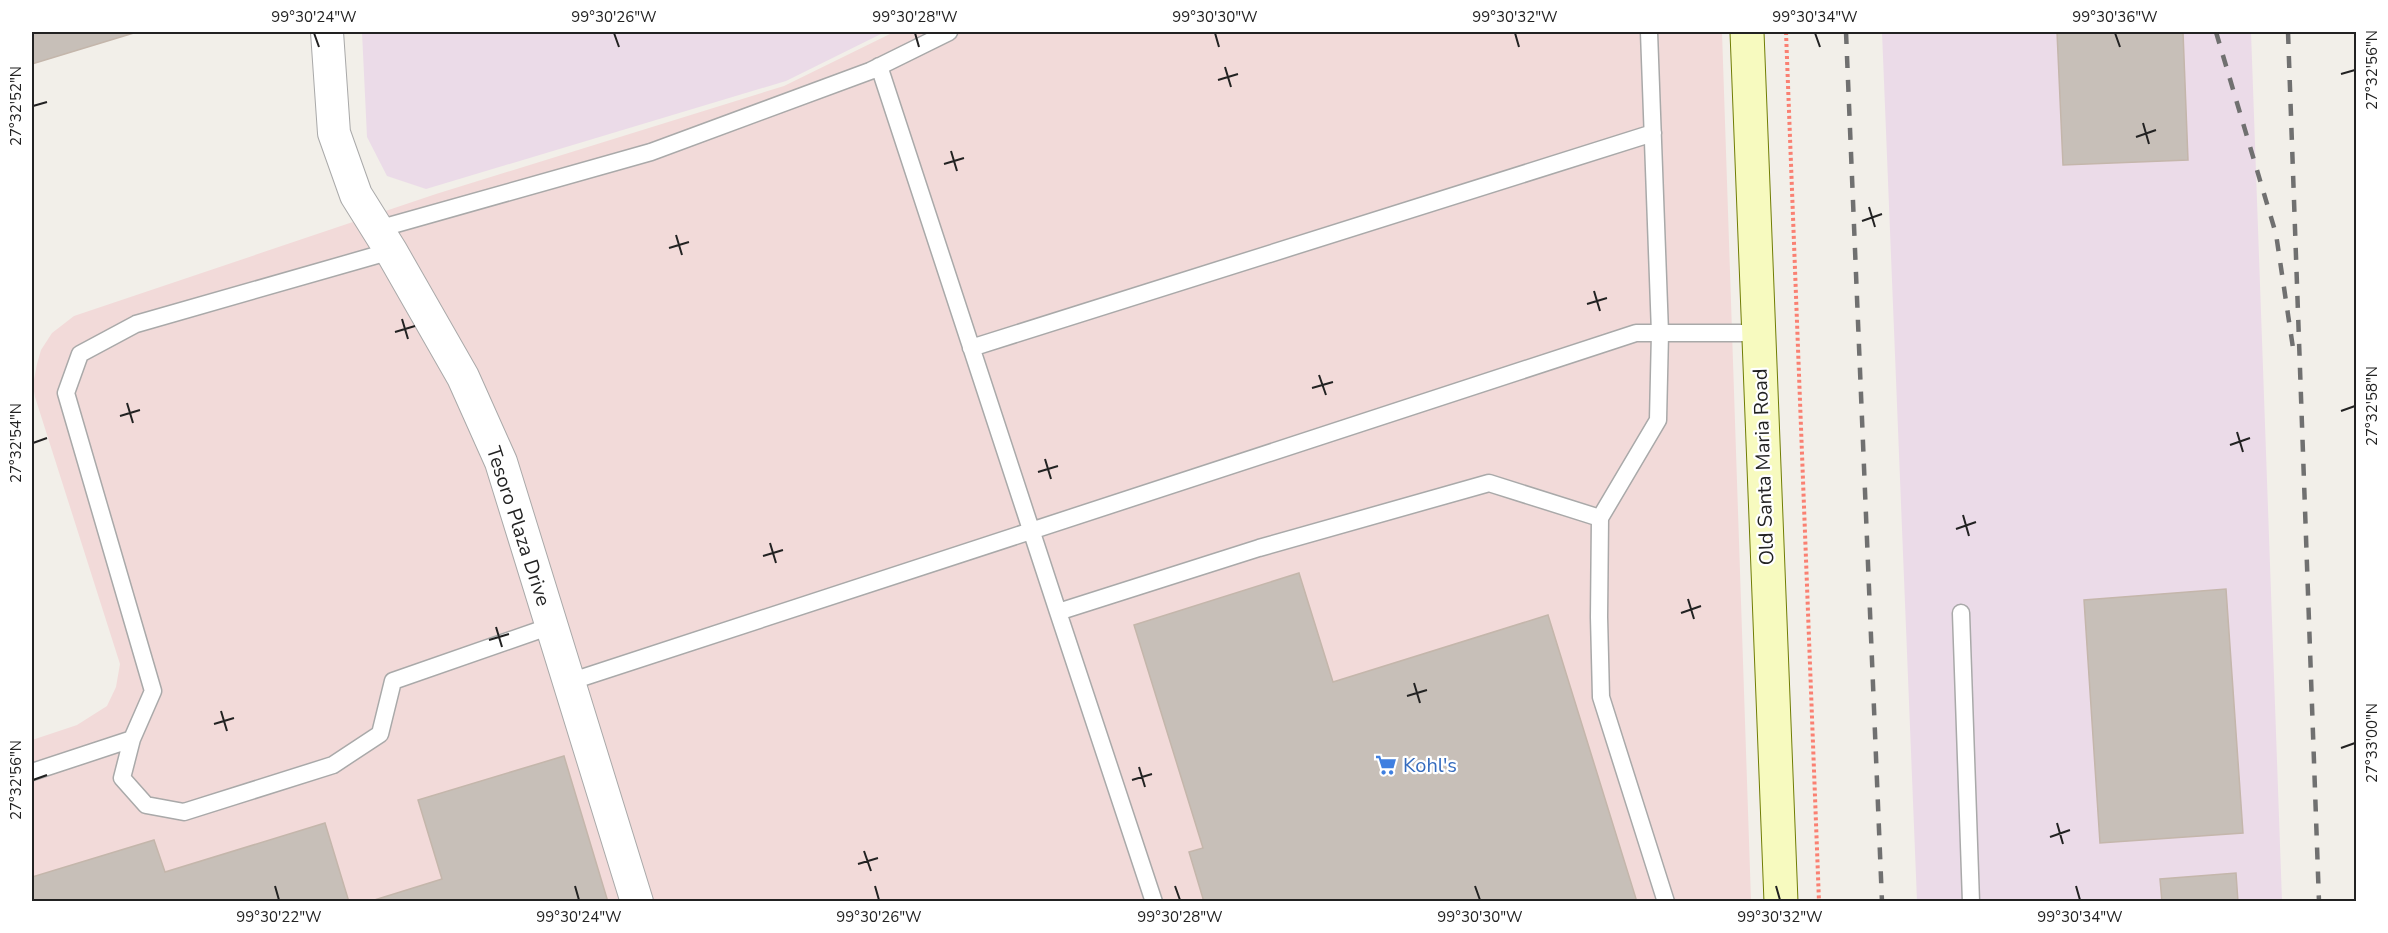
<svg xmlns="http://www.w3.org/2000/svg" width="2388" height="933" font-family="'Nunito Sans',sans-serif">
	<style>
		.commercial { fill: #f2dad9 }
		.industrial { fill: #ebdbe8 }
		.building { fill: #c7bfb8; stroke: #c4b6ab; stroke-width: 1.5 }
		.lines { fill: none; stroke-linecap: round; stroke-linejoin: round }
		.service-casing { stroke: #a9a9a9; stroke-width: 19 }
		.minor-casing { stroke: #a9a9a9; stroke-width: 34 }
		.secondary-casing { stroke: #707d05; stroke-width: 35 }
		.path { stroke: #fa8072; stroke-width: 4; stroke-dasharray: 3 3; stroke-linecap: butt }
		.service { stroke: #fff; stroke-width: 16 }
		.minor { stroke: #fff; stroke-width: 32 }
		.secondary { stroke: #f7fabf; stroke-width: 33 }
		.rail { stroke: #707070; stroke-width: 4.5; stroke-dasharray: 12 12; stroke-linecap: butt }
		.ticks { fill: none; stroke: #222; stroke-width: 2 }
		.labels { text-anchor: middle; stroke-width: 4.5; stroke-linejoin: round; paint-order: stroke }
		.street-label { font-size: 20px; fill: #222; stroke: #fff }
		.shop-label { font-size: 20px; fill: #366cbe; stroke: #fff; text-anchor: start }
		.neatline { fill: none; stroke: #222; stroke-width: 2 }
		.ticks-label { font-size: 15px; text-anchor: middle; fill: #222 }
	</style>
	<rect width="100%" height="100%" fill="#f2efe9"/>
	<path class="commercial" d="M894,32H1722L1751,901H32V740L77,725L107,706L116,687L120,664L35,397L33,385L37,364L41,350L52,333L74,316L436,194L784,86Z"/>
	<path class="industrial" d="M362,32H885L786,81L426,189L387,176L367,137Z
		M1882,32H2251L2282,901H1917Z"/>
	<path class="building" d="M32,32H137L32,64Z
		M2057,32H2183L2188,160L2063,165Z
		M1299,573L1333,682L1548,615L1637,902H1204L1189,852L1203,848L1134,625Z
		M2226,589L2243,833L2100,843L2084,600Z
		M564,756L608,902H368L442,879L418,800Z
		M325,823L349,902H32V877L154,840L165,872Z
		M2236,873L2238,902H2162L2160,879Z"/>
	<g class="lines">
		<defs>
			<path id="service" d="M1649,32L1660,333L1658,420L1600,518L1599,617L1601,697L1666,902
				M879,66L1058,612L1259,548L1489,483L1600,518
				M378,229L651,152L870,71L949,32
				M391,251L136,324L80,354L66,393L153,691L132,739L122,778L146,805L184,812L333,765L380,734L393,681L551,626
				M971,348L1653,133
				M1058,612L1154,902
				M1961,613L1971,902
				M569,682L1636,333H1758
				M32,772L132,739"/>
			<path id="minor" d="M327,32L334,133L356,195L391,251L463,377L501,462L637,902"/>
			<path id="secondary" d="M1747,32L1781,902"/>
		</defs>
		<use href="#service" class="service-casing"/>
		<use href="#minor" class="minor-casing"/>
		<use href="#secondary" class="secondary-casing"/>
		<path class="path" d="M1786,32L1819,902"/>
		<use href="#service" class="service"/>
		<use href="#minor" class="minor"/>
		<use href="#secondary" class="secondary"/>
		<path class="rail" d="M1846,32L1882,902
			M2216,32L2276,234L2293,348
			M2288,32L2319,902"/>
	</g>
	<path class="ticks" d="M314,33L319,47M614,33L619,47M915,33L919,47M1215,33L1219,47M1515,33L1519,47M1815,33L1820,47M2115,33L2120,47M1225,67L1231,87M2341,74L2355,70M1218,80L1238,74M33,106L47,102M2143,123L2149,144M2136,137L2156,130M951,151L957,171M944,164L964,158M1869,207L1875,227M1862,221L1882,214M676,235L682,255M669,248L689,242M1594,291L1600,311M1587,304L1607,298M402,319L408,339M395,332L415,326M1319,375L1326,395M1312,388L1333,382M127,403L133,423M2341,411L2355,406M120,416L140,410M2237,432L2243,452M33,443L47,438M2230,445L2250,438M1045,459L1051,479M1038,472L1058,466M1963,515L1969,536M1956,529L1976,522M770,543L776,563M763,556L783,550M1688,599L1694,619M1681,613L1701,606M496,627L502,647M489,640L509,634M1414,683L1420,703M1407,696L1427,690M221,711L227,731M214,724L234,718M2341,748L2355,743M1139,767L1145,787M33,780L47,775M1132,780L1152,774M2057,823L2063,844M2050,837L2070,830M864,851L871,871M858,864L878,858M275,886L279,900M575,886L579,900M875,886L879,900M1175,886L1180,900M1475,886L1480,900M1776,886L1780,900M2076,886L2080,900"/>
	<defs>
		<symbol id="supermarket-bare" viewBox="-9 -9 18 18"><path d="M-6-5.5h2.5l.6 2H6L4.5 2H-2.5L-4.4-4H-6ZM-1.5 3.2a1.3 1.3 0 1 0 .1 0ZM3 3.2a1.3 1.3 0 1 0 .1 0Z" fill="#3f7fe0" stroke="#fff" stroke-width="2.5" paint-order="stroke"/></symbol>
	</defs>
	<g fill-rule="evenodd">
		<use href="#supermarket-bare" x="1371" y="750" width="30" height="30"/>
	</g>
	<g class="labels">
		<g class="street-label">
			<text transform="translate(1763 467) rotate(-92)" y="7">Old Santa Maria Road</text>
			<text transform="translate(519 526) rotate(72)" y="7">Tesoro Plaza Drive</text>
		</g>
		<g class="shop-label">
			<text x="1403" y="772">Kohl's</text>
		</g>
	</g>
	<rect width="2388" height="933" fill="none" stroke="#ffffff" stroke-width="66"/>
	<rect x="33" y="33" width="2322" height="867" class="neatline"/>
	<g class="ticks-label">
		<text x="314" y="22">99°30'24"W</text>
		<text x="614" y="22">99°30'26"W</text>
		<text x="915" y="22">99°30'28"W</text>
		<text x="1215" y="22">99°30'30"W</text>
		<text x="1515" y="22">99°30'32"W</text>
		<text x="1815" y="22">99°30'34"W</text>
		<text x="2115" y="22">99°30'36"W</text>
		<text transform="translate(2372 70) rotate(-90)" y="5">27°32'56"N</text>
		<text transform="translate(16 106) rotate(-90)" y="5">27°32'52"N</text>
		<text transform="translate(2372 406) rotate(-90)" y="5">27°32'58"N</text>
		<text transform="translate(16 443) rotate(-90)" y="5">27°32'54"N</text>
		<text transform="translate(2372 743) rotate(-90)" y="5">27°33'00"N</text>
		<text transform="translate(16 780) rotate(-90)" y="5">27°32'56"N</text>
		<text x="279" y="922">99°30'22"W</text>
		<text x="579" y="922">99°30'24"W</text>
		<text x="879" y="922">99°30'26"W</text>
		<text x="1180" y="922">99°30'28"W</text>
		<text x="1480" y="922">99°30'30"W</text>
		<text x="1780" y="922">99°30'32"W</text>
		<text x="2080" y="922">99°30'34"W</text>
	</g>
</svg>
